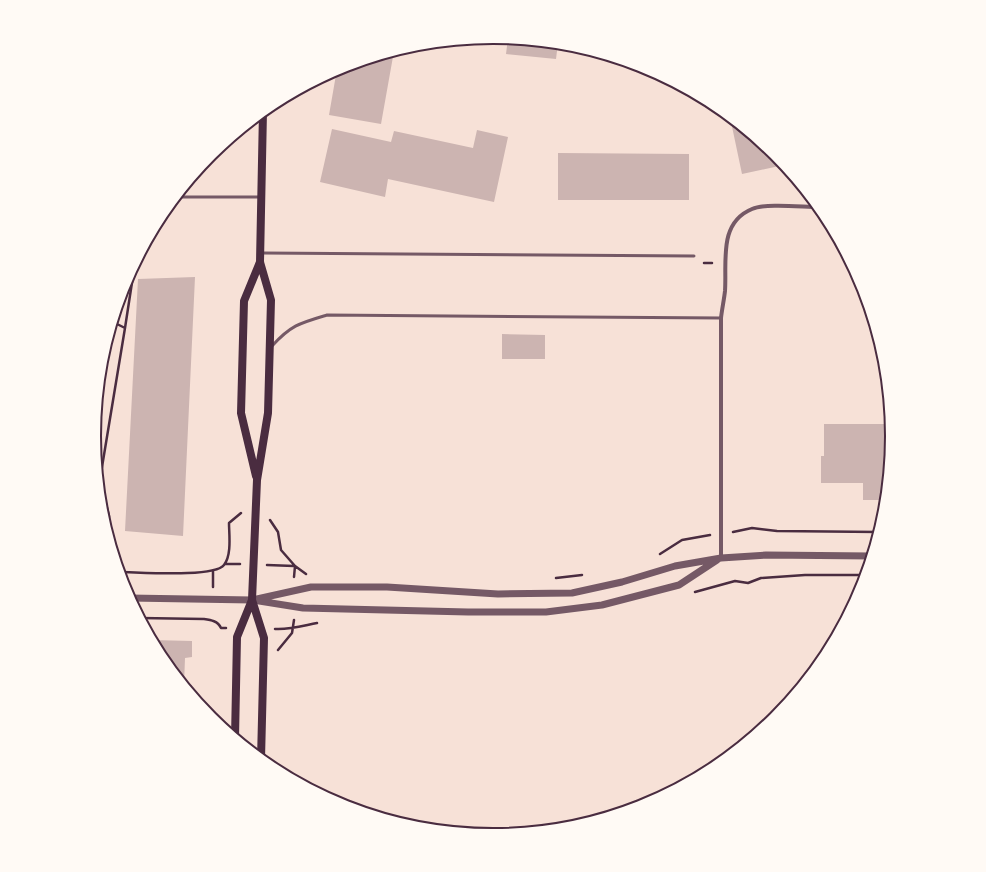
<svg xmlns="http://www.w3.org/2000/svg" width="986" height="872" font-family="'DM Sans',sans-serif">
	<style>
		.building { fill: #ccb4b1 }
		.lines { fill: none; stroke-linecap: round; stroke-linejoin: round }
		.path { stroke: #4a2c40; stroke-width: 2.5 }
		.service { stroke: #755966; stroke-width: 3 }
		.minor { stroke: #755966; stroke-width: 4 }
		.tertiary { stroke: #755966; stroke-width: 7 }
		.secondary { stroke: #4a2c40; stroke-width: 8 }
		.rim { fill: none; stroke: #4a2c40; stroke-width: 2 }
	</style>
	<rect width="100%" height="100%" fill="#f7e1d7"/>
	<path class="building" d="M508,38L558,43L556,59L506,54Z
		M394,51L381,124L329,115L337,69Z
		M730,117L775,154L784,165L742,174Z
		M332,129L391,142L394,131L473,148L477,130L508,137L494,202L388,179L385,197L320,182Z
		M558,153L689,154V200H558Z
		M195,277L183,536L125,531L138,279Z
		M502,334L545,335V359H502Z
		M824,424H891L892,436L886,500H863V483H821V456H824Z
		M152,640L192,641V657L185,658L184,685H192V696L161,657Z"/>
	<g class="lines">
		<path class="path" d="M704,263H712
			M113,322L125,328L135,263
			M270,520L278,532L281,550L295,566L306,574
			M733,532L752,528L777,531L879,532
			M108,534L109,516L100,479L125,328
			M660,554L682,540L710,535
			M226,564H240
			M267,565L294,566
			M213,571V587
			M119,572C138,572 214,578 224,565C232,555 229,534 229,523L241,513
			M294,577L295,566
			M556,578L582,575
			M695,592L735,581L748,583L761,578L805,575H866
			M140,618L204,619C211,620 218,621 221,628H226
			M275,629C289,630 302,626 317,623
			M278,650L292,633L294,620"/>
		<path class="service" d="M176,197H260
			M262,253L694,256
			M272,346C291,325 300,323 327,315L721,318"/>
		<path class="minor" d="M721,558V318C722,309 724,300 725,291C727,262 718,223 752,209C766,203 802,207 819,207"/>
		<path class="tertiary" d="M129,598L252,600L303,608L468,612H546L602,605L679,585L717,560
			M252,600L311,587H387L498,594L572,593L622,582L675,566L721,558L766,555L872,556"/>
		<path class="secondary" d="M256,476L241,413L244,301L260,262
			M235,738L237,637L252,600
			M261,759L264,638L252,600L257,480L268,413L271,300L260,262L263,111"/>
	</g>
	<path d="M0 0H986V872H0ZM101 436a392 392 0 1 1 784 0a392 392 0 1 1-784 0Z" fill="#fffaf5" fill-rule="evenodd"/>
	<path class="rim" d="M101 436a392 392 0 1 1 784 0a392 392 0 1 1-784 0Z"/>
</svg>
